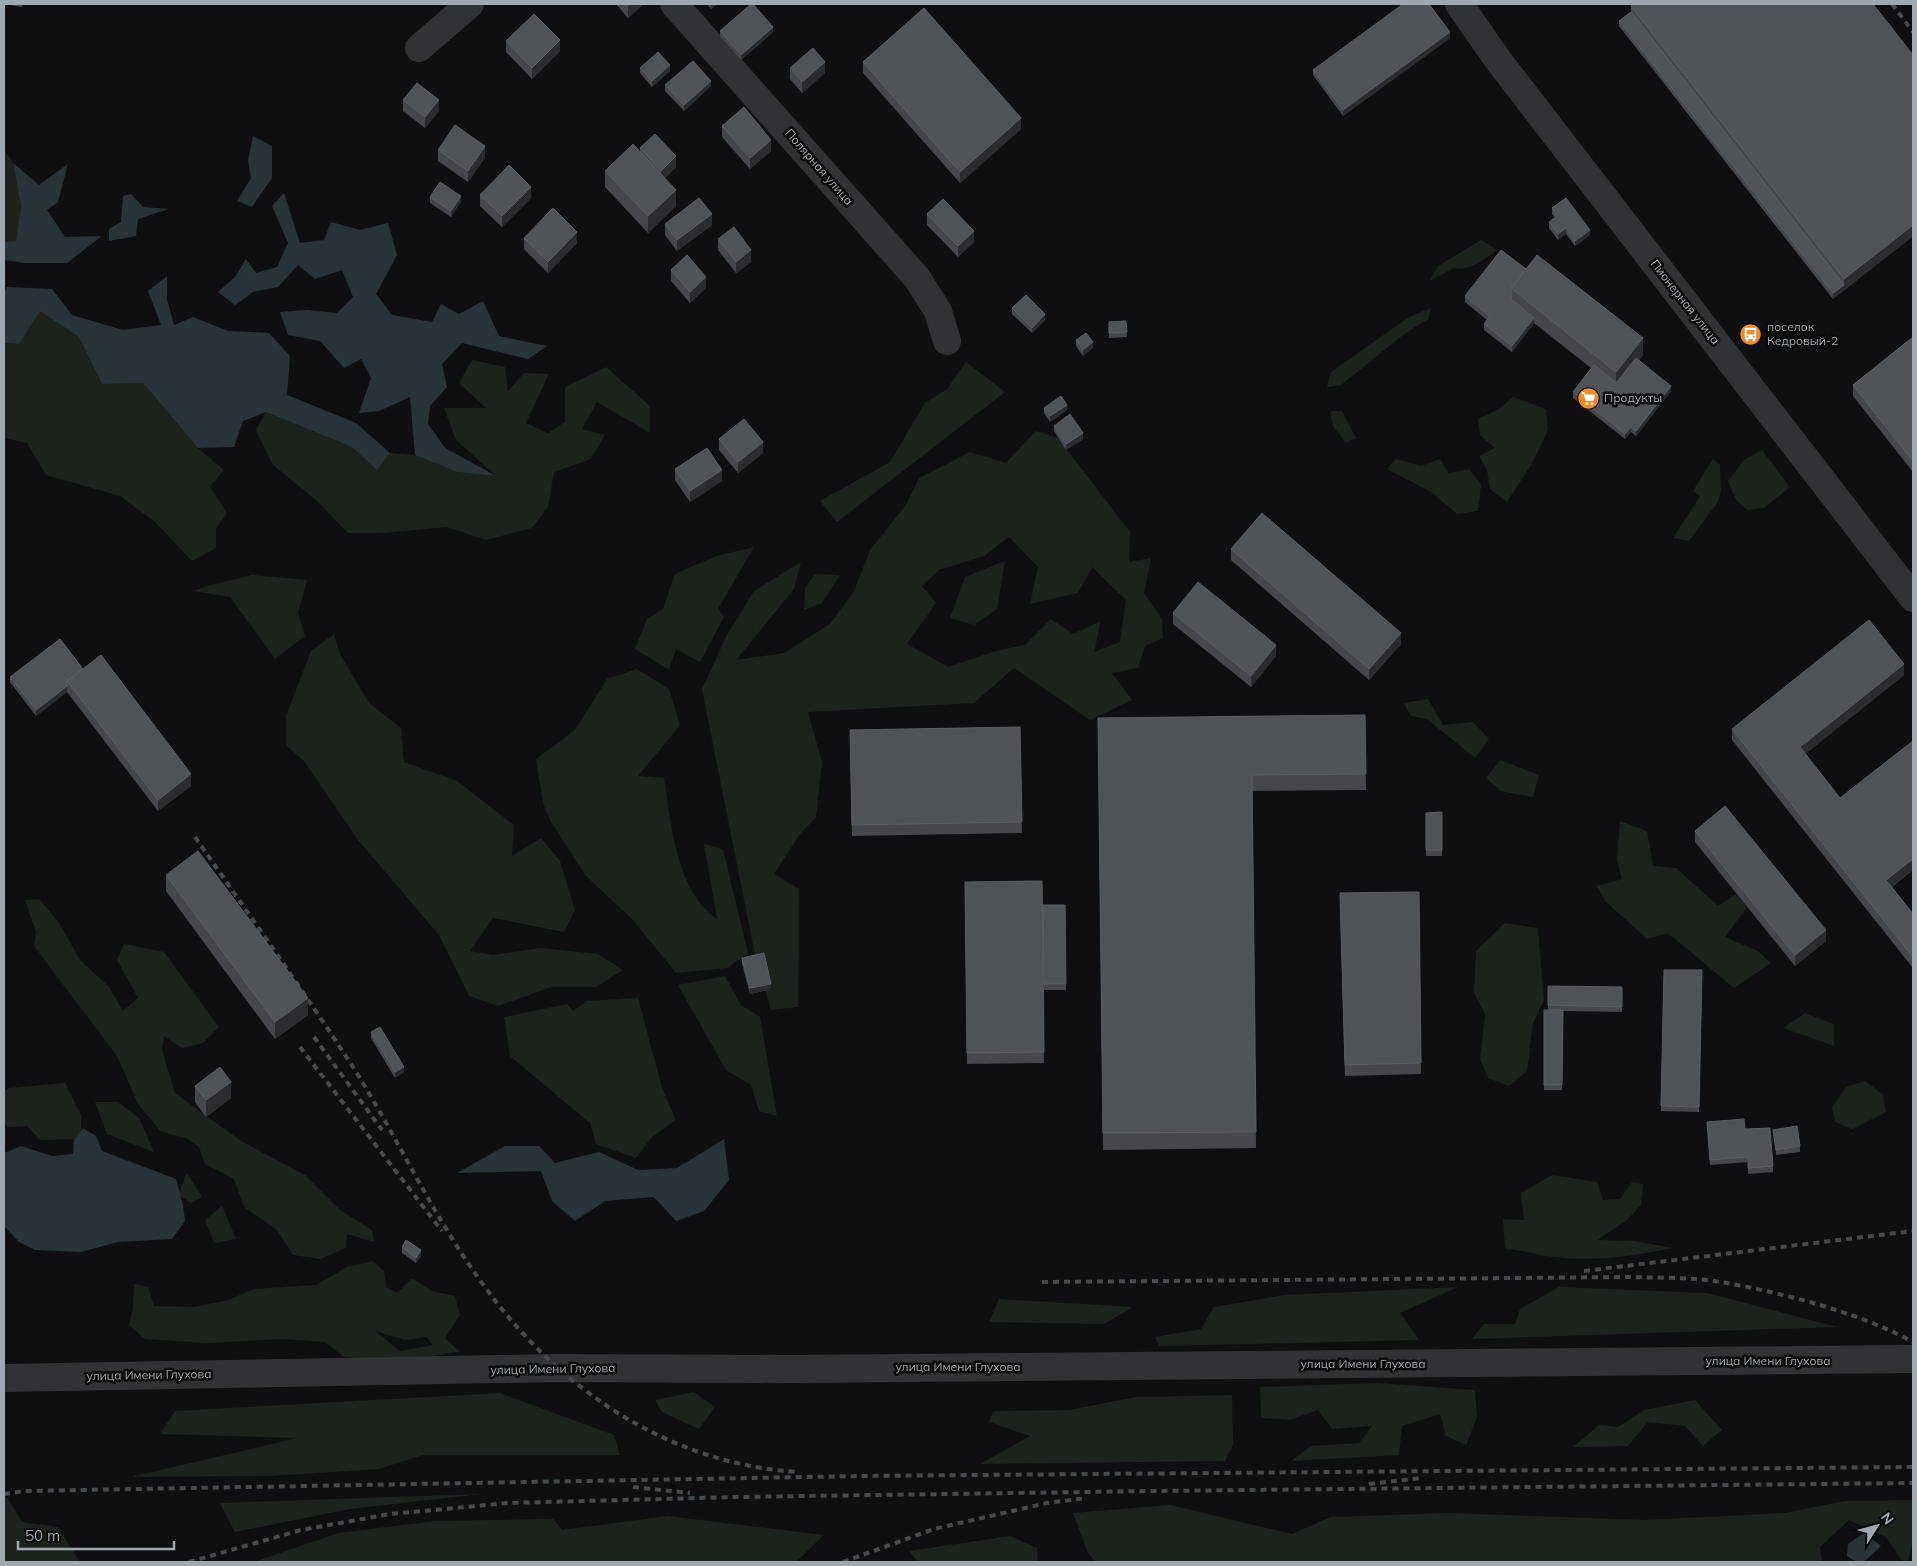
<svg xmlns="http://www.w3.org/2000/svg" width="1917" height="1566" font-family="Mulish,sans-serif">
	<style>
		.green { fill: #1c231c; fill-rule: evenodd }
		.water { fill: #293439 }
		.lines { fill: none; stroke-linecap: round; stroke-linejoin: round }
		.minor { stroke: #303235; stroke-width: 28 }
		.rail { stroke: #474a4e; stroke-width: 4; stroke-dasharray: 6 5; stroke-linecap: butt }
		.wall { fill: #45474c }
		.shaded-wall { fill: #2b2c30 }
		.building { fill: #4f5257; stroke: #5b5f65 }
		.labels { text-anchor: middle; stroke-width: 5; stroke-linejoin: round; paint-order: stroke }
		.street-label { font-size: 12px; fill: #a0a8b1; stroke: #0a0a0b }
		.poi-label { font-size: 12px; fill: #a0a8b1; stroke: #0a0a0b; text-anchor: start }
	</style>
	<rect width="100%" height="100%" fill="#0f0f11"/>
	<path class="green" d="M4,149L13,163L21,206L16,241L4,242Z
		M1481,240L1497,250C1485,259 1469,272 1454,268L1429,281L1438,266Z
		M1431,308L1428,319L1403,335L1341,385L1327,387L1331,372L1409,317Z
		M40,310L79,337L102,384L143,383L198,448L224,470L210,486L227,513L216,529V548L192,561L155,522L120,496L46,475L27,443L4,438V343L19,344Z
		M472,360L505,367L508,391L524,373L549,374L526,423L548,433L565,422V387L606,367L650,406V433L597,402L582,429L605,435L591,459L554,472L548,507L532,528L486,540L447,527L383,533H348L317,501L273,465L256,430L266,412L352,447L377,469L390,453L415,455L457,472L495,475L456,440L444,408H486L459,383Z
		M966,362L1005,392L837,522L820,501L890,462L925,403L947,389Z
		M1513,397L1546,409L1548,430L1531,465L1507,502L1490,489L1487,470L1479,456L1495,448L1480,435L1478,419L1499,409Z
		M1330,411H1342L1356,438L1346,443L1333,426Z
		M1036,431L1058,438L1130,532L1129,562L1151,558L1144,593L1162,619L1163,638L1145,646L1138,668L1112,673L1132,700L1090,720L1014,668L974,703L808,712L822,762L816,817L800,834L774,874L799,889L798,1007L771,1010L756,960L702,689L726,637L754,591L801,562L794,589L736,660L784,653L830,624L854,591L870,550L906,505L919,478L970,452L1006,463ZM1009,537L1038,567L1030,604L1078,593L1092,567L1126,600L1120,642L1094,652L1101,621L1073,634L1051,619L1025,645L996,651L948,667L907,644L936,603L922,586L939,570L984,556Z
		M1762,450L1790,487L1764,508L1747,510L1736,500L1728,481L1744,460Z
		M1396,459L1421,466L1440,459L1449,473L1469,469L1481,485L1478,511L1457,514L1431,492L1387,469Z
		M1713,459L1720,465L1721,491L1718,502L1689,541L1673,538L1700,496L1693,491Z
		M754,547L718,609L724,617L700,662L676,649L669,670L635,649L647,619L663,609L675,574L716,556Z
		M1005,561L997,609L974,625L950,618L965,577Z
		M815,574L840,575L822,603L804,610L805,588Z
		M252,575L307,580L298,613L305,636L275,659L230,597L194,591L207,586Z
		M334,634L340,654L369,703L401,728L404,762L457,781L514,825L512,856L541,838L560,861L575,910L564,932L493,918L470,951L493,955L541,948L598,954L623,970L596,987H551L498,1006L469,996L439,935L358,840L304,761L286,745V716L311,651Z
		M637,669L669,689L680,725L638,776L664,778C671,823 676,891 717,919L704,844L723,849L748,953L727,968L676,973L633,920L585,875L550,820L543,803L536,759L575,730L607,679Z
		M1428,699L1443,725L1473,722L1489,739L1475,758L1427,719L1411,716L1404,703Z
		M1500,760L1539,775L1533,797L1501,791L1486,778Z
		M1620,821L1647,831L1653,866L1676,868L1718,906L1736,894L1747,907L1725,937L1758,951L1771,963L1734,988L1668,933L1647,939L1605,901L1597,886L1622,879L1617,860Z
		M39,899L58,921L80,960L109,987L123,1011L138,998L117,960L124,944L164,952L219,1027L203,1043L182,1048L164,1036L162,1050L175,1093L241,1141L305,1175L340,1210L372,1230L374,1242L347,1234L346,1248L320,1259L293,1255L277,1230L244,1207L234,1179L205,1164L199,1147L188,1139L160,1131L138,1104L117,1056L34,946L36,932L25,900Z
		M1505,923L1538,928L1544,1000L1533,1023L1527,1071L1509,1086L1488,1078L1480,1059L1485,1014L1474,993L1476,951Z
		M725,976L741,1005L760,1017L777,1116L759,1111L751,1085L726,1070L678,985Z
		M638,998L662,1088L676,1120L652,1137L636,1158L596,1144L590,1123L510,1056L504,1017L567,1004L573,1011L587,1001Z
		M1805,1013L1834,1024V1046L1783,1028Z
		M1865,1081L1883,1095L1886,1112L1852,1129L1835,1122L1832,1107L1846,1087Z
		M65,1083L81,1115V1139L40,1140L27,1126L7,1127L4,1121V1092L9,1088Z
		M95,1102H118L139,1118L154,1152L107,1134Z
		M187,1173L202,1197L191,1203L178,1195Z
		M1552,1175L1597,1182L1603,1200L1620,1199L1632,1182L1643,1184L1641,1205L1626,1221L1597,1240L1634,1241L1673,1248C1633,1256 1595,1262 1554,1257C1538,1255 1522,1250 1505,1249L1503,1219L1524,1220L1521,1193Z
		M222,1206L236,1239L214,1243L205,1220Z
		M373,1261L384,1271L386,1287L397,1293L412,1278L432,1291L455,1296L460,1315L445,1338L460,1352L403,1360L344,1357L325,1342L282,1339L207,1343L145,1339L129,1325L133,1308L134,1284L148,1287L154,1306L195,1307L228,1300L254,1289L316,1285L347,1267ZM375,1331L405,1340L426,1337L433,1345L400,1351Z
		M1458,1287L1400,1313L1419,1340L1159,1346L1155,1337L1201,1329L1214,1307L1284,1295Z
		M1559,1287L1707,1293L1837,1327L1472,1339L1484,1324H1515L1520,1309Z
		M999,1299L1133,1307L1104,1324L989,1322Z
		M1377,1383L1475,1390L1477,1417L1466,1445L1446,1436L1440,1414L1402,1426L1399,1455L1291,1461L1311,1446L1359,1443L1372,1426L1332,1429L1318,1410L1290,1420L1261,1418L1260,1387Z
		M694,1392L715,1407L699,1429L662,1412L655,1400Z
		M500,1393L614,1435L620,1455H423L379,1469L270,1476L131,1477L298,1438L160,1434L175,1411Z
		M1232,1395L1233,1445L1225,1461L980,1464L1030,1436L989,1422L993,1411L1069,1410L1136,1397Z
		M1695,1400L1722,1430L1703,1446L1685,1426L1648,1422L1628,1446L1573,1447L1599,1425L1618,1427L1644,1410Z
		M481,1494L350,1509L235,1532L220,1503Z
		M7,1497L22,1522L58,1527L80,1562H4V1499Z
		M1913,1500V1539L1908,1562H1903L1886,1537L1849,1520L1820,1547L1822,1562H1096L1088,1553L1073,1513L1170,1505L1292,1534L1331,1517L1448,1513L1645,1520L1785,1513L1844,1501Z
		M668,1516L824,1535L796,1562H254L338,1533L435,1521L553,1519L562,1530Z
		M1010,1536L1037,1548L1038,1562H918L909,1551Z"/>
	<path class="water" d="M253,136L272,146V178L252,207L237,201L251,178L248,161Z
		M13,163L39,185L68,164L58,202L47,210L65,237L102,236L67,263H25L4,260V242L16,241L21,206Z
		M284,193L300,243L324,240L331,222L360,230L388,223L397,255L376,294L392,315L432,322L441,304L459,314L483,301L499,336L547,346L528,359L462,343L442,364L447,387L430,406L428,424L445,448L496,476L457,472L415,455L410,397L379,411L359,413L371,378L361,359L344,368L320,341L288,335L280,312L307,310L337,313L353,297L342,270L315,279L298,265L278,287L253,292L235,305L218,292L235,277L246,259L256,273L277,267L288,243L272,206Z
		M131,194L143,207L169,209L138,219L136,236L109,241V229L121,222L123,196Z
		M167,276V299L174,325L193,317L228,331L269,333L290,356L287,395L356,423L390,453L377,470L352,447L266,412L243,421L234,447L198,448L143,383L102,384L79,337L40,311L19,344L4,343V294L7,287L52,289L72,315L123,330L161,325L148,291Z
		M83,1128L96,1136L102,1151L176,1179L183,1205L185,1221L172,1239L118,1242L81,1252L35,1250L19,1242L4,1226V1153L21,1146L52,1156L73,1154L74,1140Z
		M724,1139L729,1180L704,1211L676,1221L654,1197L605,1201L575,1221L552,1201L541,1171L457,1173L505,1146H539L555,1163L599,1152L638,1170L677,1168Z
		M1864,1533L1881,1546L1864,1562H1857L1847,1556L1848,1544Z"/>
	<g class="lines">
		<path class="minor" d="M674,4L917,278L938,311L947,341
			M1459,4L1498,60L1913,598
			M419,48L470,4
			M4,1378L557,1368L793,1369L1913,1359"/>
		<path class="rail" d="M1892,4L1913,32
			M195,837C248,913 302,989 353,1067C396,1135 430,1210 477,1276C552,1384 663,1463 797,1472
			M314,1037L382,1130
			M300,1047L442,1231
			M1584,1271L1913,1231
			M1042,1282L1629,1277C1659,1278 1691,1277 1721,1282C1783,1293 1858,1312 1913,1342
			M1369,1484L1421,1478
			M633,1487L690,1493
			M4,1494L25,1491L860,1476L1913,1467
			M189,1562L301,1530L390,1514L508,1503L737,1497L1154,1491L1913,1483
			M843,1562L934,1529L1047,1503L1087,1498"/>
	</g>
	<path class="wall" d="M4,4H23L22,7Z
		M616,4H644L628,18Z
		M707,4H717L711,9Z
		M1631,6L1913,55V236L1833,299L1619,26V21L1631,12Z
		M720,31L773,32L741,60L720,36Z
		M1450,38L1343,116L1313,75V70Z
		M506,41L560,51L532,79L506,52Z
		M863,62L1021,129L960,183L863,73Z
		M640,68L670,71L652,87L640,73Z
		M790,68L825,73L802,93L790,79Z
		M665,85L711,86L684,111L665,91Z
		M403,100L439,111L425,128L403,111Z
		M722,126L771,151L750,169L722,137Z
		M640,148L676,167L665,178L676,206L648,233L605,187V171L640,152Z
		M438,150L485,158L468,182L438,161Z
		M480,195L531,198L502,227L480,206Z
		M430,197L461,201L451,217L430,203Z
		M1552,208L1590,235L1575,246L1566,234L1558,240L1549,228V222L1555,218L1552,214Z
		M927,214L974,242L958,257L927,225Z
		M665,224L712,225L677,251L665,235Z
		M524,238L577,243L548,273L524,249Z
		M718,239L751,262L736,273L718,250Z
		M1526,269L1643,355L1639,360L1671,391L1636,436L1631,432L1625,439L1573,398V392L1591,368L1534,323L1512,352L1484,330V324L1487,320L1465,302V296Z
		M671,270L706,288L690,303L671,281Z
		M1012,308L1045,320L1032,333L1012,314Z
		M1126,321L1127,337L1109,338V322Z
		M1913,337V472L1853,396V385Z
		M1076,340L1093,348L1083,356L1076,346Z
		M1044,408L1067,410L1050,422L1044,413Z
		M1054,426L1083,439L1066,450L1054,431Z
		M719,439L763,453L738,473L719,450Z
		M675,469L722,481L690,502L675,480Z
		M1231,549L1401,644L1369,680L1231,560Z
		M1173,613L1276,656L1251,687L1173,624Z
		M83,669L191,786L158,811L67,692L36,716L10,682V677Z
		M1904,675L1805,754L1840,798L1913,741V870L1892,887L1913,914V968L1732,740V729Z
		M1365,715L1366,790L1252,791L1256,1148L1103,1150L1098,718Z
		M1020,727L1022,833L852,836L850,730Z
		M1442,812V856H1426V813Z
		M1695,831L1826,941L1795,966L1695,842Z
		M166,875L308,1015L275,1039L166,891Z
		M1042,881L1044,1063L967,1064L965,882Z
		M1419,892L1421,1074L1345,1076L1340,905Z
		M1043,905H1065L1066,990H1044Z
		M742,958L771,989L750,994L742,964Z
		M1664,970H1702L1699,1112L1661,1111Z
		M1548,986L1622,987V1012L1563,1011L1562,1090H1544V1010H1548Z
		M371,1032L404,1072L395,1078L371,1038Z
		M195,1086L231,1098L206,1117L195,1102Z
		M1707,1122L1745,1129L1773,1166V1172L1748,1174V1162L1710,1165Z
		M1773,1130L1800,1146V1152L1776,1155Z
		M402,1247L421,1256L416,1263L402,1253Z"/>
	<path class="shaded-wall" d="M631,4H644L628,18V6Z
		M711,4H717L711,9Z
		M773,27V32L741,60V55Z
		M1450,32V38L1343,116V110Z
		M560,40V51L532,79V68Z
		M825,62V73L802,93V82Z
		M670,65V71L652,87V81Z
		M711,81V86L684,111V105Z
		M439,100V111L425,128V117Z
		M1021,118V129L960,183V172Z
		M771,140V151L750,169V158Z
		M485,146V158L468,182V171Z
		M676,156V167L661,182V171Z
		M531,187V198L502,227V216Z
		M676,190V206L648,233V216Z
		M461,196V201L451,217V211Z
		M712,214V225L677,251V240Z
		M1913,225V236L1833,299V293L1844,285V279Z
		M1566,228V234L1558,240V234Z
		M1590,230V235L1575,246V241Z
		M974,231V242L958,257V246Z
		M577,232V243L548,273V262Z
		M751,250V262L736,273V262Z
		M706,277V288L690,303V292Z
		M1045,314V320L1032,333V328Z
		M1534,318V323L1512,352V346Z
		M1643,338V355L1616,388V372Z
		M1093,342V348L1083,356V350Z
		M1671,386V391L1636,436V431Z
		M1067,405V410L1050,422V416Z
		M1631,427V432L1625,439V434Z
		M1083,433V439L1066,450V444Z
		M763,442V453L738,473V462Z
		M722,470V481L690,502V491Z
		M1401,633V644L1369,680V669Z
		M1276,645V656L1251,687V676Z
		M1904,664V675L1800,758V747Z
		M67,686V692L36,716V710Z
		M191,774V786L158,811V800Z
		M1913,859V870L1886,891V880Z
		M1826,930V941L1795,966V955Z
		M771,984V989L750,994V988Z
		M308,998V1015L275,1039V1022Z
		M404,1067V1072L395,1078V1072Z
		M231,1082V1098L206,1117V1100Z
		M421,1250V1256L416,1263V1258Z"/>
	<path class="building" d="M751,4H753L773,27L741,55L720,31Z
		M1403,4H1429L1450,32L1343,110L1313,70Z
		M1634,4H1873L1913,55V225L1844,279L1631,6Z
		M924,8L1021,118L960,172L863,62Z
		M1631,12L1844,285L1833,293L1619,21Z
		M534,14L560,40L532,68L506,41Z
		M813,48L825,62L802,82L790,68Z
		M658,52L670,65L652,81L640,68Z
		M693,61L711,81L684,105L665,85Z
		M417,83L439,100L425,117L403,100Z
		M744,107L771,140L750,158L722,126Z
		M455,125L485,146L468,171L438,150Z
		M655,134L676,156L661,171L640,148Z
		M633,144L676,190L648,216L605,171Z
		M509,165L531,187L502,216L480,195Z
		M440,182L461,196L451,211L430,197Z
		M699,198L712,214L677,240L665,224Z
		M1566,198L1590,230L1575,241L1566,228L1558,234L1549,222L1557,216L1552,208Z
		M943,199L974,231L958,246L927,214Z
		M553,208L577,232L548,262L524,238Z
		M734,227L751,250L736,262L718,239Z
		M1501,250L1526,269L1511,288V299L1534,318L1512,346L1484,324L1490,316L1465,296Z
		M687,255L706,277L690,292L671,270Z
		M1537,255L1643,338L1616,372L1511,288Z
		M1026,295L1045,314L1032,328L1012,308Z
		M1126,321L1127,332L1109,333V322Z
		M1086,333L1093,342L1083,350L1076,340Z
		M1913,337V461L1853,385Z
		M1636,358L1671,386L1636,431L1631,427L1625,434L1573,392L1594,365L1616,383Z
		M1061,396L1067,405L1050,416L1044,408Z
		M1070,414L1083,433L1066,444L1054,426Z
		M744,419L763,442L738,462L719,439Z
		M707,448L722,470L690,491L675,469Z
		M1262,513L1401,633L1369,669L1231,549Z
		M1198,582L1276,645L1251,676L1173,613Z
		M1869,620L1904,664L1800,747L1840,798L1913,741V859L1886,880L1913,914V957L1732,729Z
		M60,639L83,669L67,681V686L36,710L10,677Z
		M101,655L191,774L158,800L67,681Z
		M1365,715L1366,774L1252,775L1256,1132L1103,1133L1098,718Z
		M1020,727L1022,822L852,825L850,730Z
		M1725,806L1826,930L1795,955L1695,831Z
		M1442,812V850H1426V813Z
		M198,851L308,998L275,1022L166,875Z
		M1042,881L1044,1052L967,1053L965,882Z
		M1419,892L1421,1063L1345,1065L1340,893Z
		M1043,905H1065L1066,984H1044Z
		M764,953L771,984L750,988L742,958Z
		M1664,970H1702L1699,1107L1661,1106Z
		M1548,986L1622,987V1007L1548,1005Z
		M1544,1010H1563L1562,1085H1544Z
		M380,1027L404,1067L395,1072L371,1032Z
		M220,1067L231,1082L206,1100L195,1086Z
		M1744,1119L1745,1129L1770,1128L1773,1166L1748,1168V1157L1710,1160L1707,1122Z
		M1797,1126L1800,1146L1776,1150L1773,1130Z
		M406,1240L421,1250L416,1258L402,1247Z"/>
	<defs>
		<symbol id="bus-disc" viewBox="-11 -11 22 22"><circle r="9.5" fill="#ee8e29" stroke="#0a0a0b"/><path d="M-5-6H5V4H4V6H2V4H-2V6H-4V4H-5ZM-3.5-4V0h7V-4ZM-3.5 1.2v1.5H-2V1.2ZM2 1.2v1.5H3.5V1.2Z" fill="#fff"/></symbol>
		<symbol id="supermarket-disc" viewBox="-11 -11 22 22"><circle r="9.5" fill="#ee8e29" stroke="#0a0a0b"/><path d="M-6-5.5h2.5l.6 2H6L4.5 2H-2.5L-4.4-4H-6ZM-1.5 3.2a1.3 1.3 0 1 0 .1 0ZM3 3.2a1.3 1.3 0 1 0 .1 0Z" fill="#fff"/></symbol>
	</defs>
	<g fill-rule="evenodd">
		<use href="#bus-disc" x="1738" y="322" width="25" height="25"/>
		<use href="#supermarket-disc" x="1576" y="386" width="25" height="25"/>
	</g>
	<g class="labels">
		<g class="street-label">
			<text transform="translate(819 167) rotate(49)" y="4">Полярная улица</text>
			<text transform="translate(1685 302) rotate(52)" y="4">Пионерная улица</text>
			<text x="1768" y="1365">улица Имени Глухова</text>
			<text x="1363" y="1368">улица Имени Глухова</text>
			<text x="958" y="1371">улица Имени Глухова</text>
			<text transform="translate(553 1369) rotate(-1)" y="4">улица Имени Глухова</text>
			<text transform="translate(149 1375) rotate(-1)" y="4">улица Имени Глухова</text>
		</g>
		<g class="poi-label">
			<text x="1767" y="331">поселок<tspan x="1767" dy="14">Кедровый-2</tspan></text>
			<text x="1604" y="402">Продукты</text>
		</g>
	</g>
	<rect width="1917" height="1566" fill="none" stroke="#a0a8b1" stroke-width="10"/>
	<g transform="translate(1877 1526) rotate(54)" stroke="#0a0a0b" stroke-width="4" paint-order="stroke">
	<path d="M0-4L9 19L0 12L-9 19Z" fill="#a0a8b1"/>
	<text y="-8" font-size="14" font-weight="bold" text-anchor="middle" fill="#a0a8b1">N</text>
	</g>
	<path d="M18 1541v8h156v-8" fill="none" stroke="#a0a8b1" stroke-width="2.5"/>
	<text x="25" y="1541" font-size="15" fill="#a0a8b1" stroke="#0a0a0b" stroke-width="4" paint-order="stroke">50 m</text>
</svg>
